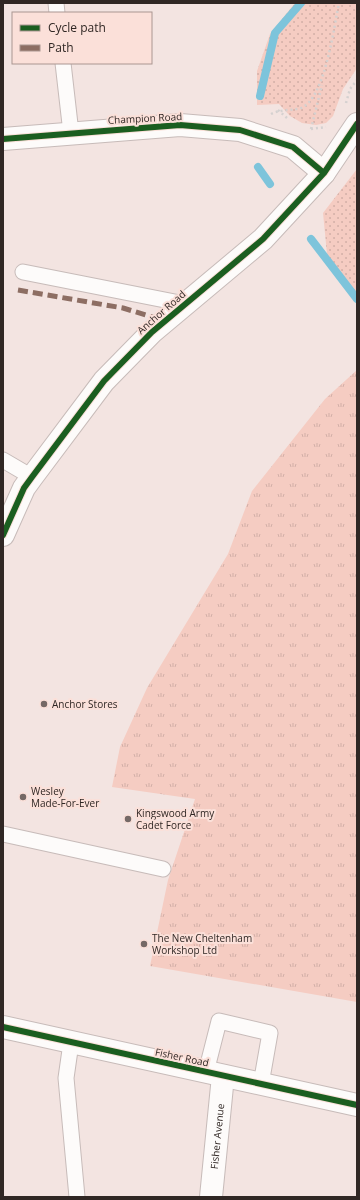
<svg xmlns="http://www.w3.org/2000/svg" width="360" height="1200" font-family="'Open Sans',sans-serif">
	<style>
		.grass { fill: url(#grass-dots) }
		.park { fill: url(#park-tufts) }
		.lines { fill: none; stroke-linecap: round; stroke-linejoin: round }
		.stream { stroke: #7dc4db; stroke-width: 8 }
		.service-casing { stroke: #c7bbb9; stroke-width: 17 }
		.minor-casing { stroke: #c7bbb9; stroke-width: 24 }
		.tertiary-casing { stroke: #c7bbb9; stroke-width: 24 }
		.path { stroke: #d5d1d0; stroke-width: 2.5; stroke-dasharray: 2 3; stroke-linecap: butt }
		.service { stroke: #fdfbfa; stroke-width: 15 }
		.minor { stroke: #fdfbfa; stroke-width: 22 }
		.tertiary { stroke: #fdfbfa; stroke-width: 22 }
		.quiet { stroke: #8d6e63; stroke-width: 5; stroke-dasharray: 10 5; stroke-linecap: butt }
		.cycleway-casing { stroke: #fbe0d9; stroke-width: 8 }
		.cycleway { stroke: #1b5e20; stroke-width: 6 }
		.poi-dot { fill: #746966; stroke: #fbe0d9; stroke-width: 1.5 }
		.labels { text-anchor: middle; stroke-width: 4; stroke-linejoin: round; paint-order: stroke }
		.street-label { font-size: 10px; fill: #302724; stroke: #fbe0d9 }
		.poi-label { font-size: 10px; fill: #302724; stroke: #fbe0d9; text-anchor: start }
	</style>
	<defs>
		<pattern id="grass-dots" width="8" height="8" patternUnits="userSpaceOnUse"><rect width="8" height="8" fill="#f5ccc2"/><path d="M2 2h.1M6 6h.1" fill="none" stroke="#d2afa7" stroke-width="1.8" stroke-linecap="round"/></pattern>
		<pattern id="park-tufts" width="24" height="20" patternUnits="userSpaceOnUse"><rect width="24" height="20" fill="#f5ccc2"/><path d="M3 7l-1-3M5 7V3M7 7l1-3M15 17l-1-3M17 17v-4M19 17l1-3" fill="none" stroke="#d2afa7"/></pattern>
	</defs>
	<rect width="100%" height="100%" fill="#f3e4e1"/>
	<path class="grass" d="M295,3H357V68L343,89L333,116L326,123L316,125L302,123L290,116L279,104L257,105V71L270,34Z
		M357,169V295L327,254L323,213Z"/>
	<path class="park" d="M357,370V1002L150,966L168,880L195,799L112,787L120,747L147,688L228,554L252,491L325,399Z"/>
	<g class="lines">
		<path class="stream" d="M260,96L275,33L301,3
			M258,167L270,184
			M311,239L357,299"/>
		<defs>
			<path id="service" d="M56,3L57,13
				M63,63L71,133
				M23,272L185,304
				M3,460L32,477
				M3,834L163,869
				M71,1043L66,1078L77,1197
				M206,1072L219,1021L270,1033L261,1084"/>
			<g id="minor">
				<path d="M3,139L180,125L240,130L293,147L324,173"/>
				<path d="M3,1027L357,1105"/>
				<path id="s1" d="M211,1197L223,1076"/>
			</g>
			<path id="tertiary" d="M3,535L24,488L32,477L104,381L152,332L263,239L324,173L357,124"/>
		</defs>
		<use href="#service" class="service-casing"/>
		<use href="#minor" class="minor-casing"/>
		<use href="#tertiary" class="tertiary-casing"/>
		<path class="path" d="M346,103L350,89L357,80
			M278,110L287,118
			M271,114C281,109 291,111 301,108C325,99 334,26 339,3
			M311,129L326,127
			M311,129L322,85"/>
		<use href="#service" class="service"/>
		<use href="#minor" class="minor"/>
		<use href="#tertiary" class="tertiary"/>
		<path class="quiet" d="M18,290L123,308L165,321"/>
		<defs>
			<path id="cycleway" d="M3,139L180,125L240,130L293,147L324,173
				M3,535L24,488L32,477L104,381L152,332L263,239L324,173L357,124
				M3,1027L357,1105"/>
		</defs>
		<use href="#cycleway" class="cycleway-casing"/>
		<use href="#cycleway" class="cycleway"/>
	</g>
	<g class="poi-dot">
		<circle cx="44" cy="704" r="4"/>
		<circle cx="23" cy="797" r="4"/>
		<circle cx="128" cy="819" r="4"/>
		<circle cx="144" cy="944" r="4"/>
	</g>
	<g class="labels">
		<g class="street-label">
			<text transform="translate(145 118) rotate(-3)" y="4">Champion Road</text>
			<text transform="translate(161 312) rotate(-41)" y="4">Anchor Road</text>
			<text transform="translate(182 1057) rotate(12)" y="4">Fisher Road</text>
			<text dy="4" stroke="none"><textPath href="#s1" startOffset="61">Fisher Avenue</textPath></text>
		</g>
		<g class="poi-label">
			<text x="52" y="708">Anchor Stores</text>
			<text x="31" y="795">Wesley<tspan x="31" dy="12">Made-For-Ever</tspan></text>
			<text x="136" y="817">Kingswood Army<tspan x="136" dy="12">Cadet Force</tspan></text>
			<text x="152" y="942">The New Cheltenham<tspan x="152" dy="12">Workshop Ltd</tspan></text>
		</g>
	</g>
	<rect width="360" height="1200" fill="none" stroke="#302724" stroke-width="8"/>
	<rect x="12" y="12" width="140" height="52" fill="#fbe0d9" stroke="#aa9691"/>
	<rect x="20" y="25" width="20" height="6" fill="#1b5e20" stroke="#aa9691"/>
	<text x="48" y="32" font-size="12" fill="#302724">Cycle path</text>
	<rect x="20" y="45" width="20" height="6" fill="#8d6e63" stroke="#aa9691"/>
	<text x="48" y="52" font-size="12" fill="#302724">Path</text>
</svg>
